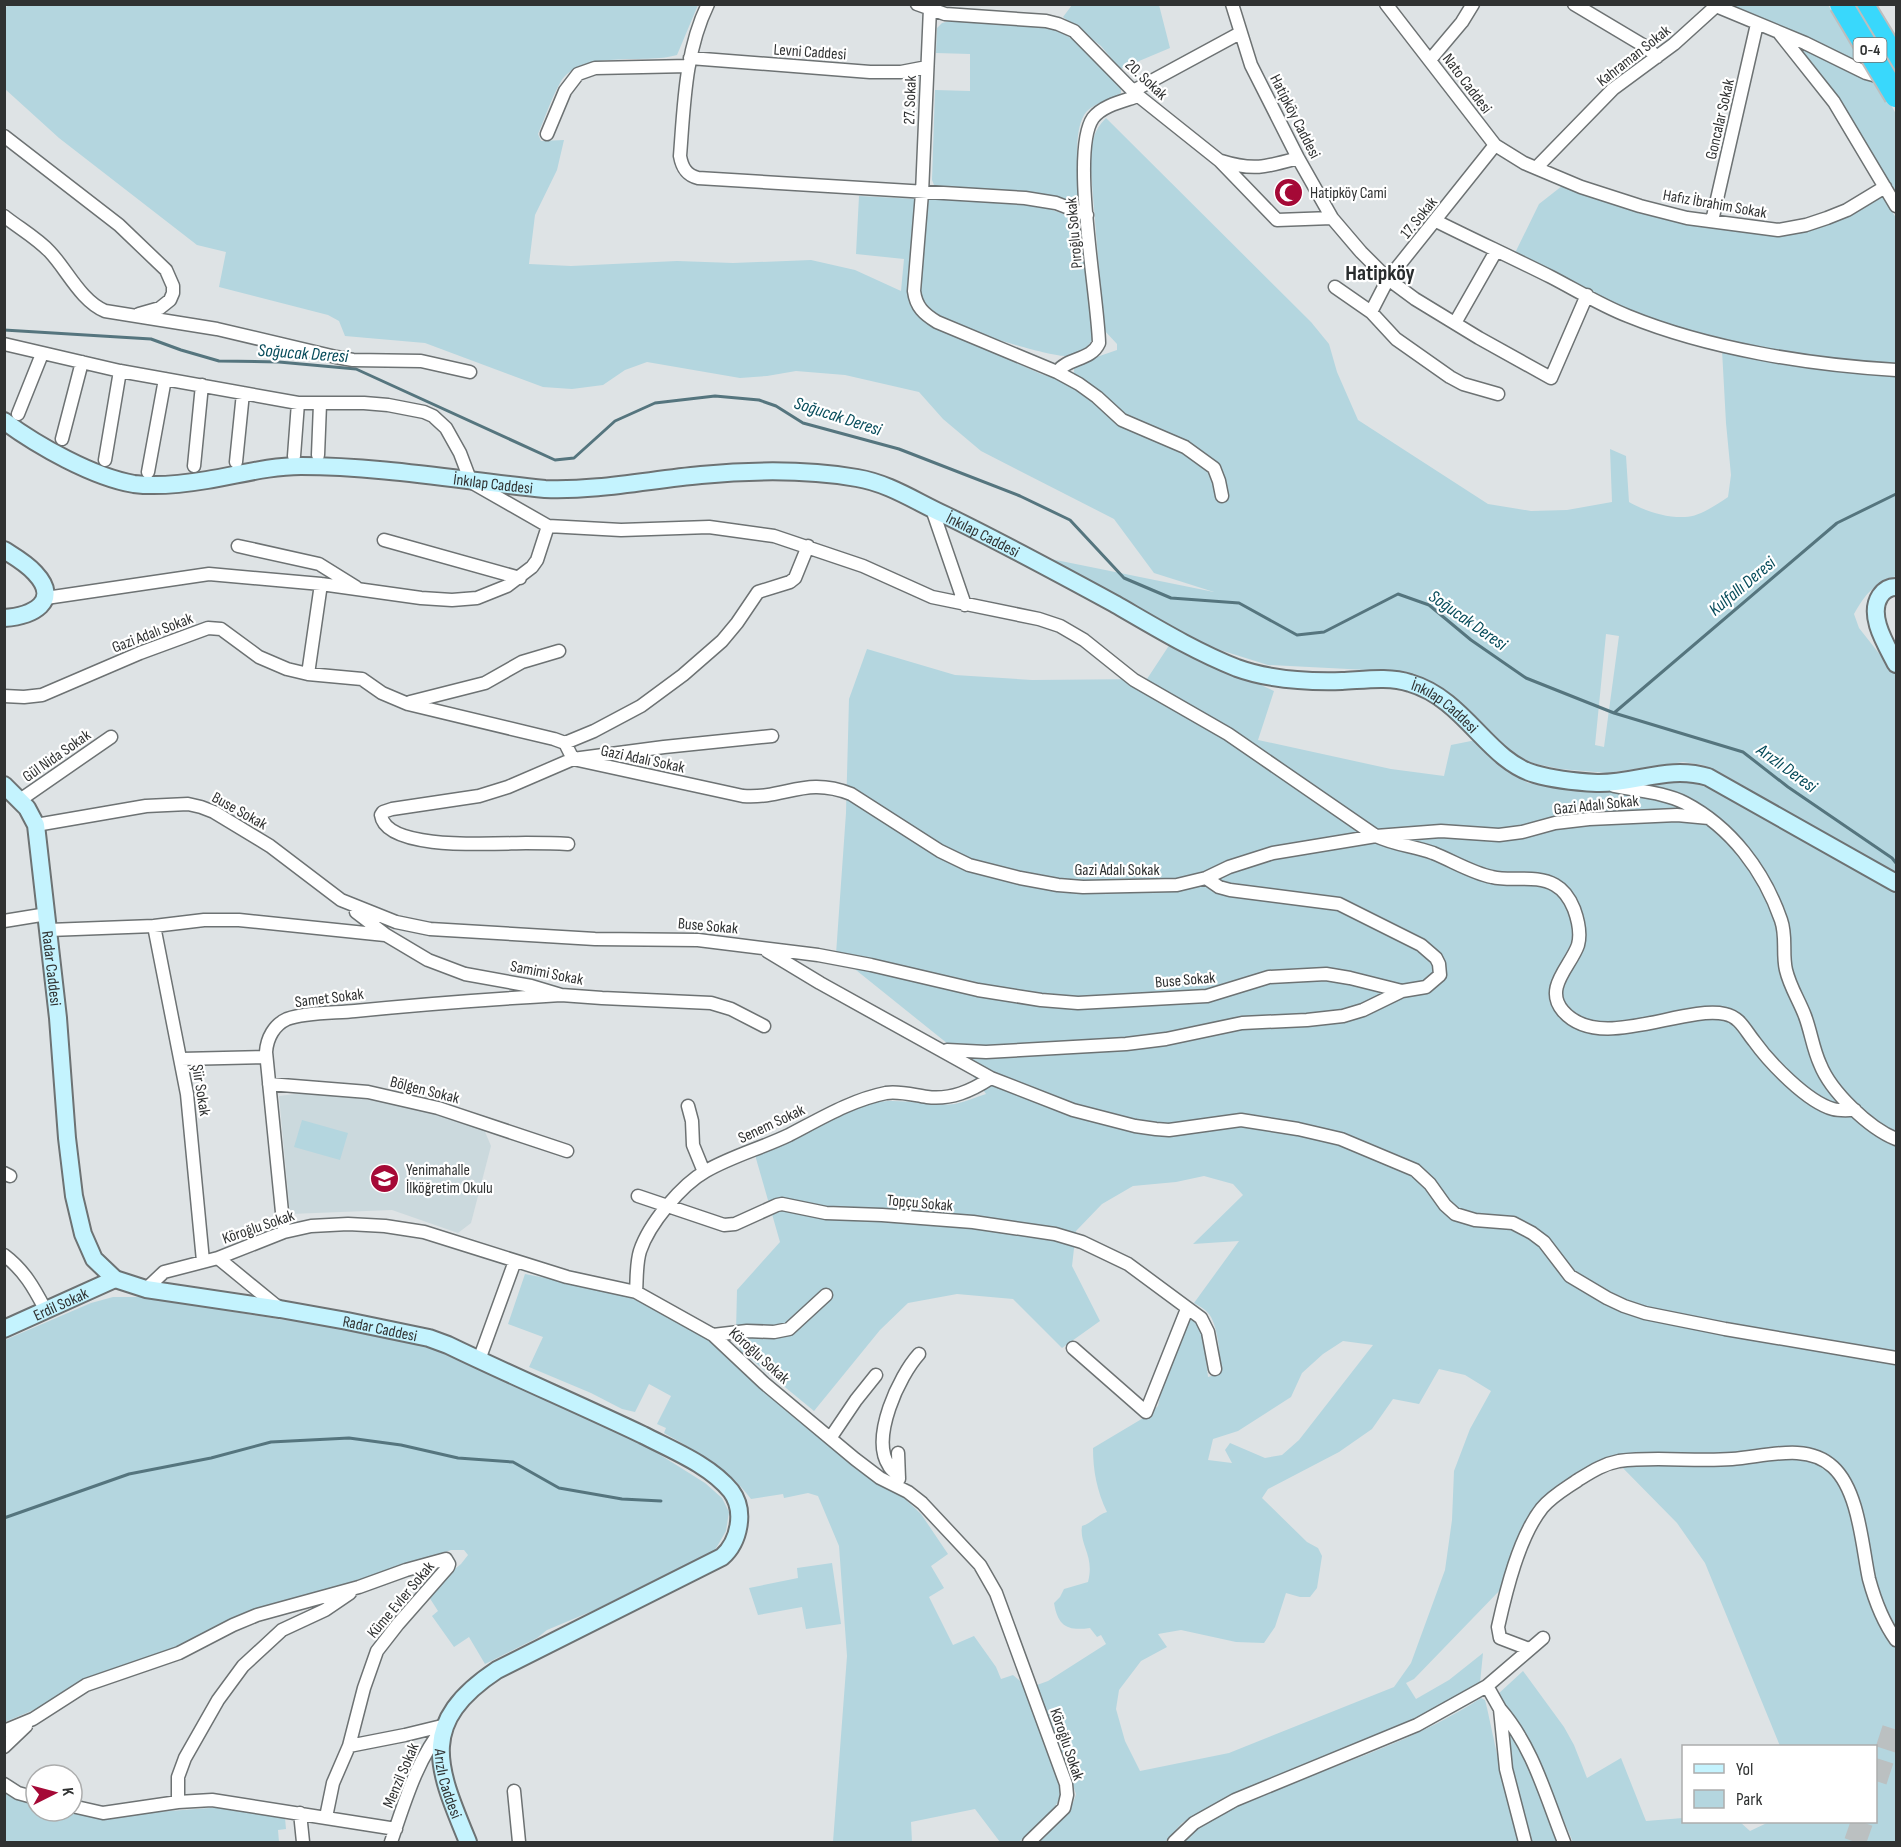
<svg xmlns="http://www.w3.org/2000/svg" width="1901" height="1847" font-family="'Sofia Sans Condensed',sans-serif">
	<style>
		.built { fill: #cbd9dd }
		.green { fill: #b4d6df; fill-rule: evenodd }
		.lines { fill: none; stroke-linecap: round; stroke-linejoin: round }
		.stream { stroke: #55757e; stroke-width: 3 }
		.highway-tunnel { stroke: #bbc0c1; stroke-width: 22; stroke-dasharray: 22 11; stroke-linecap: butt }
		.street-casing { stroke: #6d7273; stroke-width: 15 }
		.secondary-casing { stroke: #6d7273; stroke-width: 20 }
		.highway-casing { stroke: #bdbdbd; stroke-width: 26 }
		.street { stroke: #fff; stroke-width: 12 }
		.secondary { stroke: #c4f3fe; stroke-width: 16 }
		.highway { stroke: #39d8fc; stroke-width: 22 }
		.highway-bridge-casing { stroke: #bdbdbd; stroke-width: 26; stroke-linecap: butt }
		.highway-bridge { stroke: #39d8fc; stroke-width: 22 }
		.labels { text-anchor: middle; stroke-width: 4.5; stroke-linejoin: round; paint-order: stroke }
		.shield { fill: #fff; stroke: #6e7070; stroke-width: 1.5 }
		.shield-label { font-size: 15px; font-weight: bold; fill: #303232 }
		.street-label { font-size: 16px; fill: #303232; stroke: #fff }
		.poi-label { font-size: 16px; fill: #303232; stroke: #fff; text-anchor: start }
		.water-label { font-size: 18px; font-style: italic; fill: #064b5a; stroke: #fff }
		.district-label { font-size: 22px; font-weight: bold; fill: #282c2d; stroke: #fff }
	</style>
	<rect width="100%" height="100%" fill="#dee3e5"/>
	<path class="built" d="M312,1092L399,1104L440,1113L483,1127L491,1146L471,1223L458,1233L392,1210L290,1214L279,1096Z"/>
	<path class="green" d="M10,4L698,5L677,55C643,65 580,48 560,83C551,99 545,118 538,134L541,141L564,140L557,170L535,215L529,264L571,266L677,261L733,263L811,260L855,270L901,291L904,259L856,254L859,196L917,199L911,302L920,316L932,325L1041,374L1068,383L1091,398L1110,419L1175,448L1221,472L1134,422L1074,375V368L1088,360L1117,350V344L1104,330L1090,160C1092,142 1093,131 1106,118L1311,322L1329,344L1337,372L1358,420L1488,504L1531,511L1567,510L1612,502L1610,449L1626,456L1629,502C1645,511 1666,518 1685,517C1699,517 1716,505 1728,497L1731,475L1726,423L1722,350L1838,372L1896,376V576C1873,585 1866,593 1854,614L1859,628L1896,675V873L1811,826L1723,774L1703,765L1683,762L1607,773L1560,769L1532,763L1511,752L1456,698L1407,672L1268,665L1204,645L1046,558L1214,592L1154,573L1114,519L981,451L943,419L919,392L845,375L796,371L767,376L740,378L647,362L625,370L603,385L572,389L543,387L425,343L345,336L339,321L328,315L219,287L226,252L197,245L59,138L5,89L4,9ZM1606,634L1619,636L1604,747L1595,745Z
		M1072,5H1159L1170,48L1120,69L1101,46L1063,17Z
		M1727,5H1828L1870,70Z
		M950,21L1041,26C1072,32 1105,62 1121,88V93C1111,100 1096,102 1087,111C1071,128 1079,181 1080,204L1048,195L938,187L934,185L932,180L935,90L970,91V54L936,53L937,28L942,23Z
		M1798,45L1879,83L1896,114V196L1840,101Z
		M1562,186L1596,197L1762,233L1882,194L1896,218V363L1822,358L1755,346L1680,328L1626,310L1515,253L1539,204Z
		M926,198L1041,206L1081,220L1093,337C1089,348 1081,354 1069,356C1053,359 943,324 930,313C924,308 922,300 919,293Z
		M1170,644L1274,691L1258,740L1391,769L1444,776L1451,745L1476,740L1497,763L1528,783L1587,791L1674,781C1714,782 1757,812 1792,831C1827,851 1862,870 1896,890V1842H1573L1527,1736L1497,1695L1523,1671L1564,1727L1574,1745L1587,1778L1621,1758L1646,1821L1683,1818L1684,1822H1740L1750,1831L1769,1822H1876V1746H1780L1705,1563L1677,1523L1617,1462L1543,1507L1510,1582L1501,1589L1414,1679L1406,1683L1416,1699L1449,1680L1483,1653L1480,1683L1455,1699L1408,1723L1304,1764L1218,1802L1182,1823L1165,1842H1035C1051,1828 1071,1815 1076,1794L1037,1685L1048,1681L1106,1644L1101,1635L1097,1637L1090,1628C1068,1631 1058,1627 1054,1603L1060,1597L1064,1589L1088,1582C1095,1556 1079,1545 1082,1526C1092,1523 1097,1515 1107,1512C1097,1491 1093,1471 1093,1448L1145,1417L1158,1406L1162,1387L1189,1319L1197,1320L1204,1341L1208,1377L1218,1374C1222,1360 1218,1326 1209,1314C1205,1309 1199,1306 1194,1303L1239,1241L1193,1244L1243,1195L1233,1184L1204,1176L1176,1182L1133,1186L1102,1204L1076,1231L1072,1266L1100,1321L1062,1348L1013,1299L957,1294L908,1303L880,1330L814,1411L740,1350L736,1332L737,1290L780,1242L755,1155C790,1138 835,1112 873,1103C900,1097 928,1107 955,1104C965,1102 976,1097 986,1094L953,1048L836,954L846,813L849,699L867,649L955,675L1032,680L1147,679ZM1343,1341L1373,1345L1299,1440L1282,1455L1265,1458L1230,1443L1225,1450L1232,1463L1208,1460L1213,1439L1238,1431L1291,1397L1302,1373L1323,1354ZM1439,1369L1465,1375L1491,1391L1470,1429L1454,1471L1452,1520L1445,1570L1411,1663L1394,1687L1229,1753L1140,1771L1125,1741L1116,1709L1119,1690L1141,1661L1167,1647L1158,1634L1181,1630L1236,1642L1264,1643L1275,1627L1286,1593L1300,1597H1310L1317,1588L1322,1556L1318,1548L1307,1542L1262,1498L1268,1489L1339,1452L1372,1429L1393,1399L1419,1404Z
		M302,1120L348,1133L340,1160L294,1147Z
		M525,1274C562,1282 603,1286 638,1301C666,1313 694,1331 719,1347L877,1482L902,1496L921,1514L948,1554L931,1566L944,1588L929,1597L953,1645L974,1636L996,1667L1001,1679L1013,1675L1025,1685L1060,1787L1062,1796L1054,1808L1019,1842H1000L975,1809L911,1822L912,1842H833L847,1656L839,1546L818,1496L808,1493L784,1498L783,1494L751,1499C729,1469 696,1451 664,1433L666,1428L657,1424L671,1396L649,1384L635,1412L622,1409L591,1393L529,1367L543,1337L508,1324Z
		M113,1297H143L284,1320L330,1323L430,1347L504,1378L646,1446L705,1483L722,1498L729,1512L726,1531L715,1550L597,1609L547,1630L537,1638L485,1664L469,1637L454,1647L432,1616L438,1611L429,1597L441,1580L461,1564L468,1555L464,1550H451L349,1585L271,1605L241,1617L174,1651L95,1677L64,1691L43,1706L5,1722V1340L91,1303Z
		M832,1563L841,1624L806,1629L802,1607L758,1615L749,1588L798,1578L797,1568Z
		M1481,1698L1485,1700L1487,1708L1508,1805L1519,1842H1182C1207,1812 1261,1796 1298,1781C1360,1757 1424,1735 1481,1698Z
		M1507,1726L1523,1754L1557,1842H1530L1511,1771Z
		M4,1792L13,1798L36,1804V1811L142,1813L224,1807L285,1818L286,1829L278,1830L279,1842H5Z"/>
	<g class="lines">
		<path class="stream" d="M4,330L151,339L181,350L219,361L279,362L356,369L555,460L574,458L615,421L655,403L715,396L759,400L776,406L803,423L899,449L1020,496L1070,520L1124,578L1171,598L1239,603L1297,635L1324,632L1398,594L1429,605L1471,640L1526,678L1614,713L1743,752L1788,787L1892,858L1896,863
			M1614,713L1837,523L1896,494
			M4,1518L129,1474L211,1458L271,1442L349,1438L401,1445L458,1458L513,1462L559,1488L622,1499L661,1501"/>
		<path class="highway-tunnel" d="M1876,1781L1896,1720
			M1855,1842L1862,1822"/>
		<defs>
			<path id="street" d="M708,4C685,51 684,105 680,156C682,167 686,175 698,178L1025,198L1056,203L1087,215
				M917,4L945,14L1046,21L1058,24L1074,31L1136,94L1220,161L1277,220L1332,218
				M1232,4L1251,65L1298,158L1332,218L1361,252L1388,279L1415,299L1479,338L1551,378L1587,295
				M1386,4L1495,145L1524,163L1581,187L1640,206L1687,218L1778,230L1806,225L1827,218L1847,210L1885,187
				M1574,4L1646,47L1657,57
				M930,8L922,193L914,291C916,307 924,314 937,322L1057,372L1079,384L1097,397L1122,420L1185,447L1214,468L1219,481L1222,496
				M1780,34L1834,102L1896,206
				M690,58L870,72H901L927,67
				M1430,60L1462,22L1473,4
				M1133,91L1240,33
				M547,134L565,91L578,74L595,68L689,66
				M4,136L119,225L166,270L173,286V293L170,300L160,308L139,314
				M1221,161C1253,171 1266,167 1298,158
				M1536,168L1613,89L1674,44L1716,6L1805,43L1866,73L1884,78
				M4,216C19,228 37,238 50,252C67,270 81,301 105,311L217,329L336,357L353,360L421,361L470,372
				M1436,221C1474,240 1513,258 1551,277C1576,290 1602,306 1628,316C1709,349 1810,365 1896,370
				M1712,221L1757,24
				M1335,287L1371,312L1396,339L1450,377L1463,384L1498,394
				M1371,312L1388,279L1495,145
				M1455,323L1496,251
				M4,344L120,371L298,403H364L388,405L424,412L433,416L446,428L460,453L471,482L548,526L621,530L709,527L774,536L863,566L932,597L1039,619L1060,626L1084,640L1134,680L1228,734L1376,836C1395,845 1414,846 1433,853C1453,861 1472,873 1492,877C1512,882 1536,874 1555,885C1564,890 1570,899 1574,909C1578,920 1581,934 1578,945C1571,966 1543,988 1563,1011C1599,1053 1682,1005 1725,1014C1740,1017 1745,1030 1754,1041C1769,1062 1807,1102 1833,1109C1840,1111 1848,1110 1855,1110
				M1057,372C1068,357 1091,361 1099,343C1098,296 1070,151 1093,118C1103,105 1124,101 1138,96
				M18,414L42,354
				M62,439L82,362
				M318,455L320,404
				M294,456L298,403
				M105,460L120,371
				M236,462L243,393
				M194,466L202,385
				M148,472L165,379
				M932,509L965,605
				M384,540L520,578
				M238,546L319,564L356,587
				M46,598L209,574L321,584L421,598L452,600L477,598L507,586L532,567L537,560L548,526
				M308,674L321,584
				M4,696L24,697L42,695L140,653L208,628L221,629L259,657L287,669L308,674L362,679L382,693L408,704L554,739L565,743L573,759L743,796C786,799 805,776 851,794L940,851L969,865L1020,878L1058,885L1083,887L1177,885L1206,878L1229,867L1273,853L1376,836L1441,831L1499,835L1522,832L1555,823L1589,819L1677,815L1709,818
				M410,702L485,683L522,662L559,651
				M565,743L594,731L641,706L683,675L722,641L737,623L758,592L790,582L795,578L808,546
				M1614,786C1636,791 1664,792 1685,803C1731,827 1764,871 1781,920C1787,937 1782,953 1786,970C1790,987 1799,1000 1805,1016C1811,1032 1813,1049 1820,1064C1831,1092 1869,1128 1896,1139
				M20,800L111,737
				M36,825L146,806L188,804L201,807L214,812L270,846L341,900L396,922L430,929L595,939L698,940L818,955L871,965L978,990L1041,1000L1078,1003L1207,996L1269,977L1326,974L1350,978L1402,991
				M568,844C554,843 540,843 526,843C498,843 386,852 381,815L383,812L392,809L479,796L508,787L573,759L664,747L772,736
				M356,912L386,935L428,960L465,974L531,986L561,995L602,998L711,1003L731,1009L764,1026
				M4,921L47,914
				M154,926L187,1094L203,1261
				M49,930L154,926L204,920H239L385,935
				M767,951L820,983L991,1078L1073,1110L1135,1126L1156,1129L1169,1130L1241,1120L1298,1129L1341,1139L1415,1170L1430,1184L1445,1205L1455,1214L1475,1220L1513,1223L1532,1233L1544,1242L1570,1276L1607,1298L1624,1306L1645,1313L1725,1329L1896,1358
				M947,1050L986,1052L1126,1044L1166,1039L1242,1023L1307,1020L1343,1016L1363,1010L1402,991L1426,987L1440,975L1439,964L1436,958L1421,945L1339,904L1230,890L1219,887L1206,878
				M181,1059L266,1057
				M269,1084L368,1092L438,1108L567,1151
				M688,1106L692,1121L693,1145L704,1172
				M4,1173L10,1176
				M638,1196L724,1225L735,1224L777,1205L782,1204L826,1213L882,1215L973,1222L1055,1234L1082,1242L1128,1264L1201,1318L1208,1332L1215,1369
				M284,1232L266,1052C267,1038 274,1025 287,1019C305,1012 336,1013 355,1011C424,1004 493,999 561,995
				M4,1255C24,1270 34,1288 45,1309
				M218,1258L279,1308
				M146,1289L164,1272L218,1258L284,1232L311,1226L348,1224L385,1226L424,1232L567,1277L636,1292L713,1335L764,1383L855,1459L880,1478L908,1492L922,1503L980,1565L996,1593L1066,1784L1067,1795L1064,1808L1029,1842
				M636,1292C637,1279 636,1264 640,1251C649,1224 681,1185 706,1171C732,1156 762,1148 789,1135C820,1119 851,1100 886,1093C900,1091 913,1095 927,1097C951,1100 971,1091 991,1078
				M713,1335L747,1331L774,1332L789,1329L826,1295
				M1073,1348L1146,1412L1187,1309
				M479,1360L515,1261
				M831,1437L856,1400L876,1375
				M898,1453L899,1479
				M899,1476C896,1473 891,1470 889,1466C870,1438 899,1376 919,1354
				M1529,1649L1500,1638L1498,1627C1506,1591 1519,1537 1542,1508C1552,1496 1565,1489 1578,1480C1591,1472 1603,1464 1619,1461C1656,1456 1695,1462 1732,1459C1764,1457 1807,1442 1833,1467C1859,1491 1862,1546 1869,1579C1875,1601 1883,1622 1896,1640
				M1487,1686L1500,1709L1506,1769L1525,1842
				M1500,1709C1533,1747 1546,1797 1564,1842
				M4,1731L33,1719L86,1685L179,1653L233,1625L257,1615L359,1587L406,1570L446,1559L449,1564L448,1567L398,1624L377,1651L364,1688L349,1746L333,1783L326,1817
				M349,1746L405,1735L446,1725
				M4,1747L26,1726
				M4,1784L18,1793L36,1798
				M514,1791L519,1842
				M178,1802V1777L185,1758L218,1700L243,1666L282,1630L325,1610L350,1593
				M72,1806L103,1813L178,1802L212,1800L396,1829
				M300,1813L303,1842
				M391,1842C405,1801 417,1759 445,1725
				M1174,1842L1194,1823L1235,1800L1417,1725L1487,1686L1543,1638"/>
			<g id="secondary">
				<path id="s1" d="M4,421C38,446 93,477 134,484C158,487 183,484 207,480C238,475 269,466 301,466C381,466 465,481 545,489C597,491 648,480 701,475C753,470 805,469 857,478C888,483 915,501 943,514C1001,542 1058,573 1115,604C1155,627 1194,651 1237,668C1270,680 1307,682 1342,681C1364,680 1389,676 1410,683C1465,699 1488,761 1535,774C1552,779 1579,782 1597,783C1636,784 1668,765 1708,777L1896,883"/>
				<path d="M4,550C15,557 26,563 35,573C62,602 32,616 4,618"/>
				<path d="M1896,587C1890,587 1884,590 1880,596C1867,616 1887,646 1896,664"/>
				<path id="s2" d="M4,785L27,808L36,825L58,1018L67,1138L74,1196L83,1234L94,1259L115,1279L146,1289L280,1309L347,1321L429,1338L448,1345C512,1376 578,1404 643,1435C672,1450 710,1465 731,1491C746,1511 739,1542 722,1557L497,1670C417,1723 437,1767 468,1842"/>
				<path id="s3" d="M4,1329L115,1279"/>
			</g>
			<path id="highway" d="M1862,4L1896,60"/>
		</defs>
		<use href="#street" class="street-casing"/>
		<use href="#secondary" class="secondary-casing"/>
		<use href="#highway" class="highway-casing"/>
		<use href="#street" class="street"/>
		<use href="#secondary" class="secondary"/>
		<use href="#highway" class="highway"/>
		<defs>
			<path id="highway-bridge" d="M1841,4L1896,96"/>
		</defs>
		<use href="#highway-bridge" class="highway-bridge-casing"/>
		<use href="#highway-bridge" class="highway-bridge"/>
	</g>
	<defs>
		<symbol id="mosque-disc" viewBox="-11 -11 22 22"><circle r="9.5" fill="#a50936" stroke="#fff"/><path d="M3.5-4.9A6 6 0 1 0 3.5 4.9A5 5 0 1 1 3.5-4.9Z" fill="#fff"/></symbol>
		<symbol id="school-disc" viewBox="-11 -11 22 22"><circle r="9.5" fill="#a50936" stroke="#fff"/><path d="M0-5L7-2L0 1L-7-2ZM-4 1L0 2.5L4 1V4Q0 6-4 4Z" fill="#fff"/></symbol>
	</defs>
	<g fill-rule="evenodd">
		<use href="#mosque-disc" x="1272" y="176" width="33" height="33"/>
		<use href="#school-disc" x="368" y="1162" width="33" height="33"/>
	</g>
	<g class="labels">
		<rect class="shield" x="1853.5" y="38" width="33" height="24" rx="4.5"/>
		<g class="shield-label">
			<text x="1870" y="55">O-4</text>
		</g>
		<g class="street-label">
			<text transform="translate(810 51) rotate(4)" y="6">Levni Caddesi</text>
			<text transform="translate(1633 55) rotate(-38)" y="6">Kahraman Sokak</text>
			<text transform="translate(1147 79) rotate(43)" y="6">20. Sokak</text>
			<text transform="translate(1468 83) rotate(53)" y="6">Nato Caddesi</text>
			<text transform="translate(909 100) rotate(-88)" y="6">27. Sokak</text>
			<text transform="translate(1296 116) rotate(63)" y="6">Hatipköy Caddesi</text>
			<text transform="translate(1719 119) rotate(-77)" y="6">Goncalar Sokak</text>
			<text transform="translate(1715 203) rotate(10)" y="6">Hafız İbrahim Sokak</text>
			<text transform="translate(1418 217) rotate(-51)" y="6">17. Sokak</text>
			<text transform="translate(1073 233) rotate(-95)" y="6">Pıroğlu Sokak</text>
			<text dy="6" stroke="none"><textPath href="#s1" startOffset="507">İnkılap Caddesi</textPath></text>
			<text dy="6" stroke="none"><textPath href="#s1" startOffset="1011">İnkılap Caddesi</textPath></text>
			<text transform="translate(152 632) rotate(-21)" y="6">Gazi Adalı Sokak</text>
			<text dy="6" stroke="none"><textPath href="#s1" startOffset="1515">İnkılap Caddesi</textPath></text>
			<text transform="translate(56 755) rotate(-35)" y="6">Gül Nida Sokak</text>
			<text transform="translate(643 758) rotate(12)" y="6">Gazi Adalı Sokak</text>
			<text transform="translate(1596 804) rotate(-6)" y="6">Gazi Adalı Sokak</text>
			<text transform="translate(240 810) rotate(29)" y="6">Buse Sokak</text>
			<text x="1117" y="875">Gazi Adalı Sokak</text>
			<text transform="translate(708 925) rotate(5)" y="6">Buse Sokak</text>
			<text dy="6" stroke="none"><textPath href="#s2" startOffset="196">Radar Caddesi</textPath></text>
			<text transform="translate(547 972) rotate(11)" y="6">Samimi Sokak</text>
			<text transform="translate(1185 979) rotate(-5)" y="6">Buse Sokak</text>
			<text transform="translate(329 997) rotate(-7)" y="6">Samet Sokak</text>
			<text transform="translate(425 1089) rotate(14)" y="6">Bölgen Sokak</text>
			<text transform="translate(202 1090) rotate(81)" y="6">Şiir Sokak</text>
			<text transform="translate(771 1123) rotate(-25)" y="6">Senem Sokak</text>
			<text transform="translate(920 1202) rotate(5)" y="6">Topçu Sokak</text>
			<text transform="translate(258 1226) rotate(-19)" y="6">Köroğlu Sokak</text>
			<text dy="6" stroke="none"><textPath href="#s3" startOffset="62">Erdil Sokak</textPath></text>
			<text dy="6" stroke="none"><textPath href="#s2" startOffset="790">Radar Caddesi</textPath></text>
			<text transform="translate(760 1355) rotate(42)" y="6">Köroğlu Sokak</text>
			<text transform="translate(400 1599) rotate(-50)" y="6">Küme Evler Sokak</text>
			<text transform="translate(1068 1744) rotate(71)" y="6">Köroğlu Sokak</text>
			<text transform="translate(400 1775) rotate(-67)" y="6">Menzil Sokak</text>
			<text dy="6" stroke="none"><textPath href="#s2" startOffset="1641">Arızlı Caddesi</textPath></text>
		</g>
		<g class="poi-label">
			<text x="1310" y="198">Hatipköy Cami</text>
			<text x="406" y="1175">Yenimahalle<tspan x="406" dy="18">İlköğretim Okulu</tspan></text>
		</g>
		<g class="water-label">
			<text transform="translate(303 353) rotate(4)" y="6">Soğucak Deresi</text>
			<text transform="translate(838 416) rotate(18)" y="6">Soğucak Deresi</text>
			<text transform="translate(1742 586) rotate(-40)" y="6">Kulfallı Deresi</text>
			<text transform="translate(1468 620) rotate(35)" y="6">Soğucak Deresi</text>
			<text transform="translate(1787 768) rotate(36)" y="6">Arızlı Deresi</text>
		</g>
		<g class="district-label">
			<text x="1380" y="280">Hatipköy</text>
		</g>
	</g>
	<rect width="1901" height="1847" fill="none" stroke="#303232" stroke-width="12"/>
	<rect x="1682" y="1745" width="195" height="78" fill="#ffffff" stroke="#acadad" stroke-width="1.5"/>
	<rect x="1694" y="1764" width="30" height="9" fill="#c4f3fe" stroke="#acadad" stroke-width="1.5"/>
	<text x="1736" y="1775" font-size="18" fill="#303232">Yol</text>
	<rect x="1694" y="1790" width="30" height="18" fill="#b4d6df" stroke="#acadad" stroke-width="1.5"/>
	<text x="1736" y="1805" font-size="18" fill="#303232">Park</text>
	<g transform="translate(54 1793) rotate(84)"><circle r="28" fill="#ffffff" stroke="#acadad" stroke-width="1.5"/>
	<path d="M0-4.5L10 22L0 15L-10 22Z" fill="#a50936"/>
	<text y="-9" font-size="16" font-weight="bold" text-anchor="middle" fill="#303232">K</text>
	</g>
</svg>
